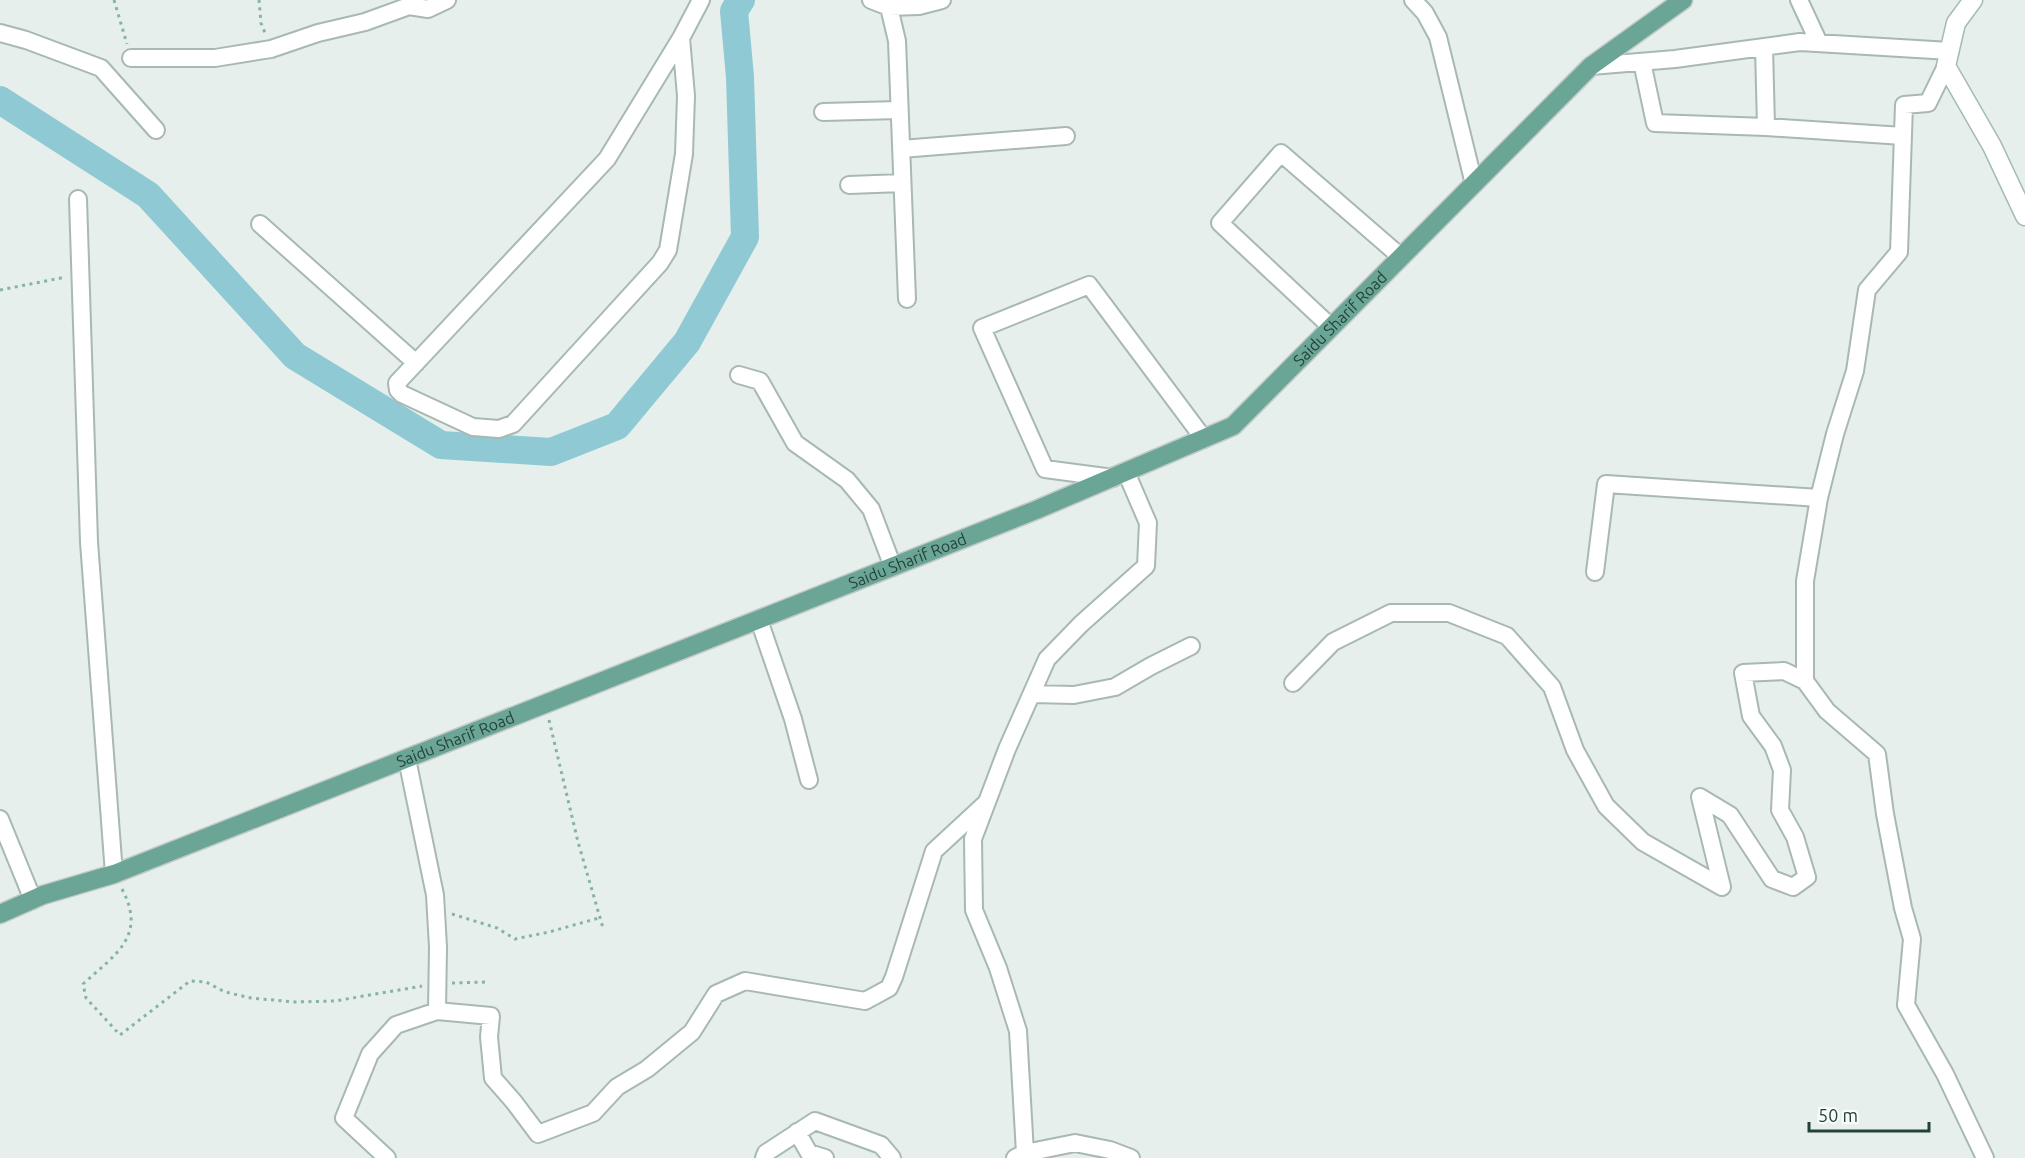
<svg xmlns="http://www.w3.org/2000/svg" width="2025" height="1158" font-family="Ubuntu,sans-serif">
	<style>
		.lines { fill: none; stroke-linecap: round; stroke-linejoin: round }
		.river { stroke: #8ec9d4; stroke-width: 28 }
		.street-casing { stroke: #a8b8b2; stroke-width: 20 }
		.secondary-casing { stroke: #a4bbb3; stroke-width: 21 }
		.primary-casing { stroke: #c2cac8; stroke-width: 21 }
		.path { stroke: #86b3a5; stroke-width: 3; stroke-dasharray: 3 4.5; stroke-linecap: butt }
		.street { stroke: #fff; stroke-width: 16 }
		.secondary { stroke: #fff; stroke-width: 18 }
		.primary { stroke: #6aa596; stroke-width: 18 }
		.labels { text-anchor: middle; stroke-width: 5; stroke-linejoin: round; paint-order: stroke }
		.street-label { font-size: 16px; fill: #24423a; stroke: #f7fbf9 }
	</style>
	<rect width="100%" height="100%" fill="#e6efeb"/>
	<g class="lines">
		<path class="river" d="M0,100L148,195L295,356L441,445L551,452L617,426L687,342L745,237L740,77L734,11L741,0"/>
		<defs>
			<path id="street" d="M871,0L889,7L919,6L942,0
				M1413,0L1425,13L1438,37L1474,184
				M1799,0L1819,43
				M889,7L897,41L907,299
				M0,33L26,40L101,68L156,130
				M681,38L686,96L684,154L668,250L660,263L513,424L499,429L473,427L402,394L398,390L397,383L607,159L681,38L701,0
				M1764,47L1766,127
				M131,58H215L271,49L318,33L365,22L409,6L428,9L447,0
				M1642,62L1655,123L1766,127L1903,136
				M1591,66L1675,59L1800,42L1950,51
				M1946,66L1928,103L1904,105L1899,252L1867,290L1855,371L1835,434L1819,498L1805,581V681L1827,711L1877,754L1885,814L1903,908L1912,939L1906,1005L1945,1074L1985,1158
				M823,112L899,110
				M901,149L1066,136
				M849,185L902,183
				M78,199L89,542L114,874
				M260,224L416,363
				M1331,327L1220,223L1281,153L1401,257
				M739,375L760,381L795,443L847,480L871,509L893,567
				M1113,478L1045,469L982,328L1089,285L1204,439
				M1595,572L1606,484L1819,498
				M759,620L793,719L809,780
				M1293,683L1333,642L1391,613H1449L1507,636L1552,687L1575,750L1606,806L1643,842L1722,887L1700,797L1730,815L1772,879L1793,887L1807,877L1795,837L1780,810L1782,770L1773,746L1751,716L1743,673L1784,671L1805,681
				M1032,694L1074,695L1115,687L1151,666L1191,646
				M0,819L33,900
				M437,1011L491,1016L489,1037L493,1078L514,1102L538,1134L593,1113L617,1087L647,1069L692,1032L716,994L745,981L865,1001L889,988L894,977L934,851L987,802
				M797,1132L809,1153L825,1158
				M1025,1153L1075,1143L1110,1150L1131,1158
				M387,1158L344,1118L370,1054L396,1025L437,1011L438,947L435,895L407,759
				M764,1158L766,1153L815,1121L881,1145L892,1158
				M1015,1158L1025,1153L1018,1031L998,968L974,910L973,839L1007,749L1047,659L1081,624L1146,566L1148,523L1126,472"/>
			<path id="secondary" d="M1973,0L1956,23L1946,66L1992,146L2025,216"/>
			<g id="primary">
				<path id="s1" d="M0,914L43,895L114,874L1036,510L1233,426L1591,66L1683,0"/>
			</g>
		</defs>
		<use href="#street" class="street-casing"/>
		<use href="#secondary" class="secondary-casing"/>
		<use href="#primary" class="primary-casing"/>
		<path class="path" d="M114,0L127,44
			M259,0L261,23L265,33
			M0,290L66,277
			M549,720L578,842L603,928
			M122,889C147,936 116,954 83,984L86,998L120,1035L190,981L206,982L225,992L251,998L295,1002L335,1001L422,986
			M452,914L497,928L515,939L549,932L599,918
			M452,983L487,982"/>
		<use href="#street" class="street"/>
		<use href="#secondary" class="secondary"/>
		<use href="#primary" class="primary"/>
	</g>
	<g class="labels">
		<g class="street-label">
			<text dy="6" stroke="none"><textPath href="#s1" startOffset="1478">Saidu Sharif Road</textPath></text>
			<text dy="6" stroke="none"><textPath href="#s1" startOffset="974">Saidu Sharif Road</textPath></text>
			<text dy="6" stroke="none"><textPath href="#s1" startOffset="488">Saidu Sharif Road</textPath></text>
		</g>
	</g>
	<path d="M1809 1122v9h120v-9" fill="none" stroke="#24423a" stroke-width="3"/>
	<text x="1818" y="1122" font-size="18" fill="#24423a" stroke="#f7fbf9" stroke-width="4.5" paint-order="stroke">50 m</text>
</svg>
